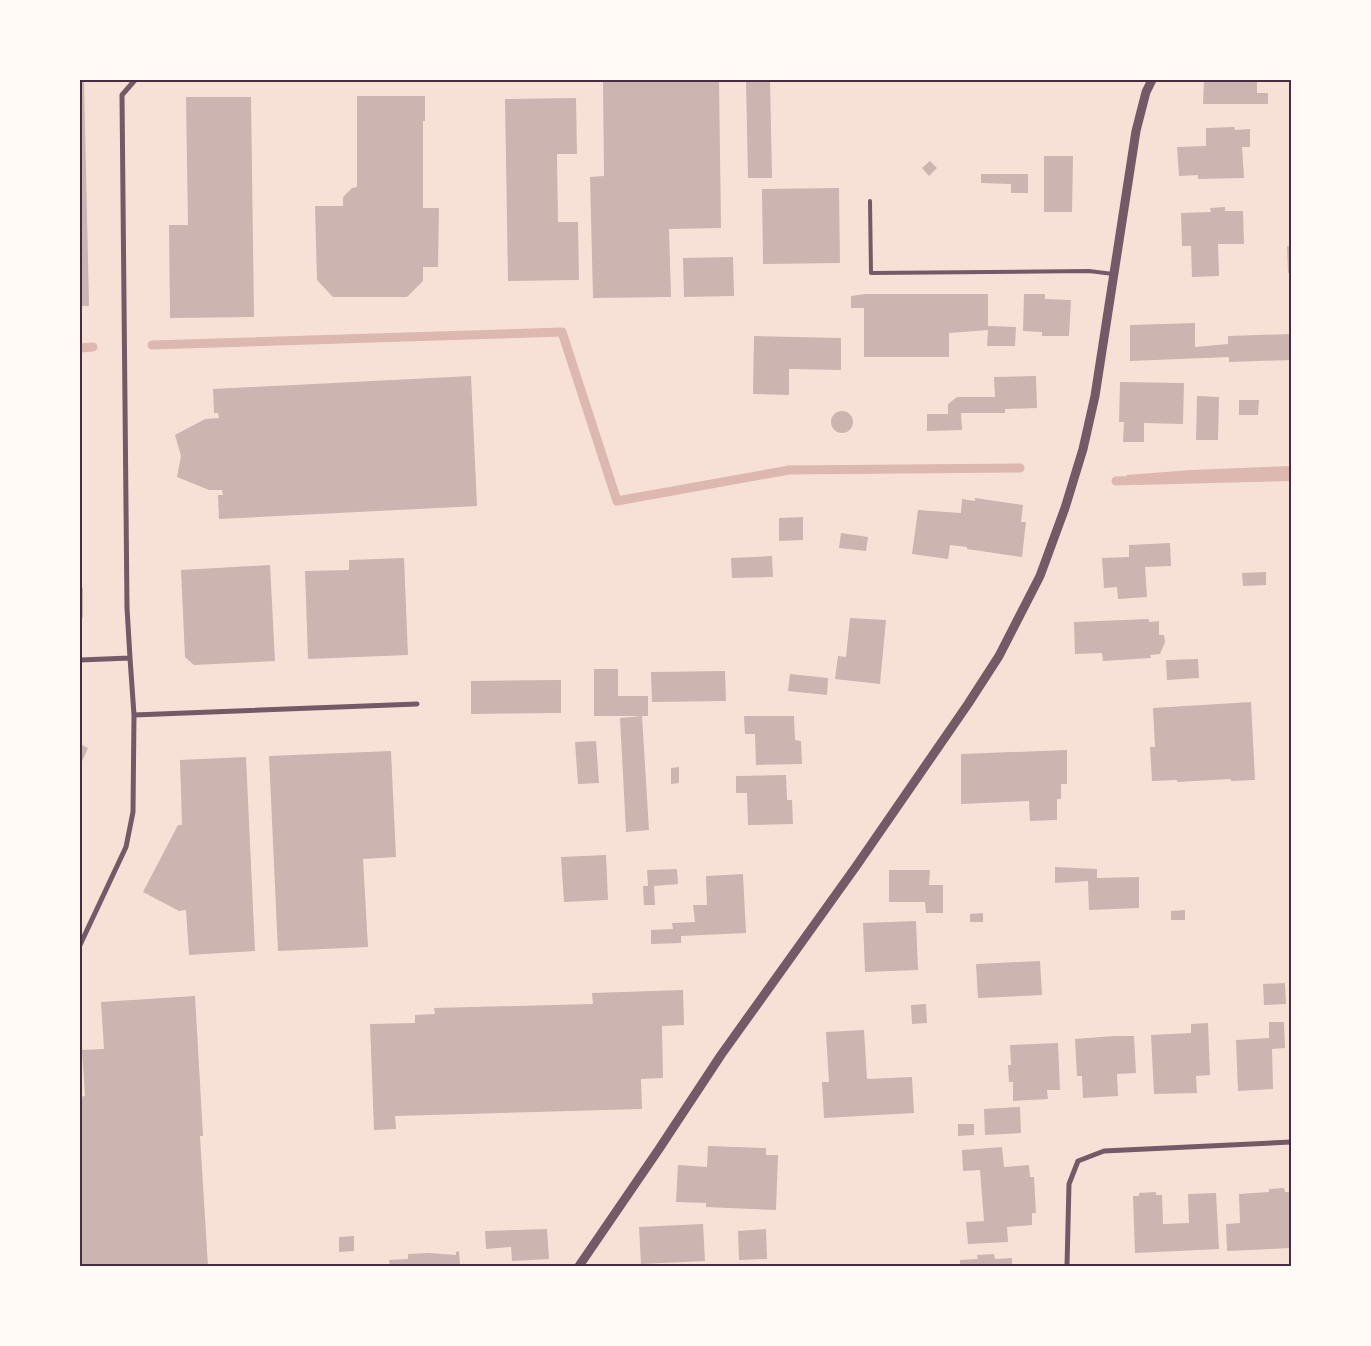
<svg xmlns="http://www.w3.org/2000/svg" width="1371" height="1346" font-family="'Fira Sans Condensed',sans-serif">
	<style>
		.water { fill: #dcb8b0 }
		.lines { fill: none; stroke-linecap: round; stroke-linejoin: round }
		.stream { stroke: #dcb8b0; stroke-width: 9 }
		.building { fill: #ccb4b1 }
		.service { stroke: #755966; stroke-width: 4 }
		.minor { stroke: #755966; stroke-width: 5 }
		.tertiary { stroke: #755966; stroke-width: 9 }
		.neatline { fill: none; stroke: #4a2c40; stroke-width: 2 }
	</style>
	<rect width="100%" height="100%" fill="#f7e1d7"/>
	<path class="water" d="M1291,466V481L1137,485L1126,475L1191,470Z"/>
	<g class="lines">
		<path class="stream" d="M152,345L562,332L617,501L789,470L1020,468
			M80,348L93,347
			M1116,481L1143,480"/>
	</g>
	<path class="building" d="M80,80H84L89,306H80Z
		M603,80H719L721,228L669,229L671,297L593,298L590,177L604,176Z
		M746,80H770L772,178H748Z
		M1204,80H1257V93H1268V104H1203Z
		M357,96H425V121H423V208H439L438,267H423V281L407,297H333L317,280L315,206H343V197L352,188L357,187Z
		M186,97H251L254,317L170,318L169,225H188Z
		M576,98L577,154H557L558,222H578L579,280L508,281L505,99Z
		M1234,127L1235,130L1250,129V147H1242L1244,178L1198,179V175L1179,176L1177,147L1206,146V128Z
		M1044,156H1073L1072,212H1044Z
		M930,161L937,168L929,176L922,168Z
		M981,174H1028V193H1011V184L981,183Z
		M839,188L840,263L763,264L762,189Z
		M1225,207V211H1243L1244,244H1218L1219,276L1192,277L1191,246H1182L1181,213L1211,212L1210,208Z
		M1287,246H1291V273H1288Z
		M733,257L734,296L684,297L683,258Z
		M865,294H988V326L1016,327L1015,346H987L988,330L949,333V357H864V308H851V296Z
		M1024,294H1045V299L1071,300L1069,336H1042V332L1023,331Z
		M1195,323V347L1228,344V336L1291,334V360L1229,362V357L1130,361V325Z
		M754,336L841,338V370L789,369V395L753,394Z
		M471,376L477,506L219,519L218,495H223L222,490H209L177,477L181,456L175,435L205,419L219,418L218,413H214L213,389Z
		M1036,376L1037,408L1005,409V413H961L962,430L927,431V414H948V404L957,397H995L994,377Z
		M1120,382L1184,383L1183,424L1144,423V442H1123L1124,422H1119Z
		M1197,396L1219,397L1218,440H1196Z
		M1239,400H1259L1258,415H1239Z
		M831 422a11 11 0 1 1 22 0a11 11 0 1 1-22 0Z
		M975,498L1023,505L1021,522H1026L1022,557L967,549V547L950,545L948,559L912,554L918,510L961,513L962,499L975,501Z
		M803,517V540L779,541V518Z
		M841,533L868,537L866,551L839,548Z
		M1170,543L1171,566L1145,567L1147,597L1118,599L1117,587L1104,588L1102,558L1129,557V545Z
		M772,556L773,577L732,578L731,558Z
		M404,558L408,655L308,659L305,571L349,570V560Z
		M270,565L275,661L194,665L185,657L181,570Z
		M1266,572V585L1243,586L1242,573Z
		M80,588H83V618H80Z
		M850,618L886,620L880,684L835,679L838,656L846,657Z
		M1149,619V622L1159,621V635H1164L1165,642L1160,654L1150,655L1151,658L1103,661L1102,653L1075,654L1074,622Z
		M1198,659L1199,678L1167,680L1166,660Z
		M594,669H618V696H648V716H594Z
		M725,671L726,701L652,702L651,672Z
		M790,674L828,678L827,695L788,691Z
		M561,680V713L471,714V681Z
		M1251,702L1255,780L1231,781V779L1177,782V780L1152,781L1150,747H1155L1153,708Z
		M642,716L649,830L626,832L620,718Z
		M744,716H794L795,740L801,741L802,764L756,765L755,734H745Z
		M596,741L599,783L578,784L575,742Z
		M80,744L88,748L80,766Z
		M1067,750V784H1061V799H1057V820L1030,821L1029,801L961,804V754Z
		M391,751L396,857L363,859L368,947L278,951L269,756Z
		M246,757L255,951L189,955L186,910L179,911L143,892L178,825H182L180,760Z
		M679,767V783L671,784V768Z
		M786,775L787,800H792L793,824L748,825L747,793H736V776Z
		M606,855L608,900L564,902L561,857Z
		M1055,867L1097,869V878L1139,877V908L1089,910L1088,881L1055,883Z
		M677,869L678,884L654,886L655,905H644L643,886H648L647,870Z
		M889,870H930L929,885H943V913H926L925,902H889Z
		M743,874L746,933L681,936V943L651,944V930L673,929L672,923L695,922L693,905H707L706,876Z
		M1185,910V920H1171V911Z
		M983,913V922H970V914Z
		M916,921L918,970L865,972L863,923Z
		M1040,961L1042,995L978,998L976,964Z
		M1285,983L1286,1004L1264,1005L1263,984Z
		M683,990L684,1025L662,1026L663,1078L641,1079L642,1109L395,1116L396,1129L374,1130L370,1024L415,1023V1015L435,1014L434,1008L593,1004L592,993Z
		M195,996L203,1136H200L208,1266H80V1097L85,1096L82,1050L104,1049L101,1002Z
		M926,1004L927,1023L912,1024L911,1005Z
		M1269,1022H1284L1285,1048L1272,1049L1273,1089L1238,1091L1236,1040L1269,1038Z
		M1208,1023L1210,1075L1196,1076L1197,1093L1154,1094L1151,1035L1191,1033V1024Z
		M864,1030L867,1079L912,1077L914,1113L824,1118L822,1082H829L826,1032Z
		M1115,1036H1134L1136,1073L1117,1074L1118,1096L1083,1098L1082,1076H1077L1075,1039Z
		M1058,1043L1060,1090H1047L1048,1099L1013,1101V1082H1009L1008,1065H1011L1010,1045Z
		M1020,1107L1021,1133L985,1135L984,1109Z
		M958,1124H974V1135L958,1136Z
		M708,1146L766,1148V1155H778L776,1210L706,1207V1203L676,1202L678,1165L707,1167Z
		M1002,1147L1004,1167L1029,1165L1030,1177H1034L1036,1213H1032V1225L1007,1227L1008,1242L968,1244L966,1222L984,1221L980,1170L963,1171L962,1150Z
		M1284,1188L1285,1192H1290L1291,1248L1227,1251L1226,1224L1240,1223L1239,1194L1269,1192V1189Z
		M1156,1192V1195H1162L1163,1224L1189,1223L1188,1194L1216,1193L1219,1249L1135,1253L1133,1196H1139V1193Z
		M703,1224L705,1261L641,1264L639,1227Z
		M547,1229L549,1259L512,1261L511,1247L486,1249L485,1231Z
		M766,1229L767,1259L739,1260L738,1231Z
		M354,1236V1251L339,1252V1237Z
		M459,1251L460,1266H390L389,1260L408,1259V1254L429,1253L456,1255V1252Z
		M994,1254L995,1259L1012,1258V1264H1017V1266H960V1260L978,1259L977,1255Z"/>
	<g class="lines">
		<path class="service" d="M870,201L871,273L1089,271L1113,274"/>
		<path class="minor" d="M130,658L127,608L122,95L135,80
			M80,660L130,658L134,715L133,812L126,847L80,945
			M134,715L417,704
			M1067,1266L1069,1184L1078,1161L1104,1151L1291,1142"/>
		<path class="tertiary" d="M579,1266L659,1149L721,1055L857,865L968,704L999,656L1040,576L1065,508L1083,449L1095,396L1136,131L1146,92L1152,80"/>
	</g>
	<rect width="1371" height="1346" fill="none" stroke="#fffaf5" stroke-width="162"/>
	<rect x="81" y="81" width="1209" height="1184" class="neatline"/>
</svg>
